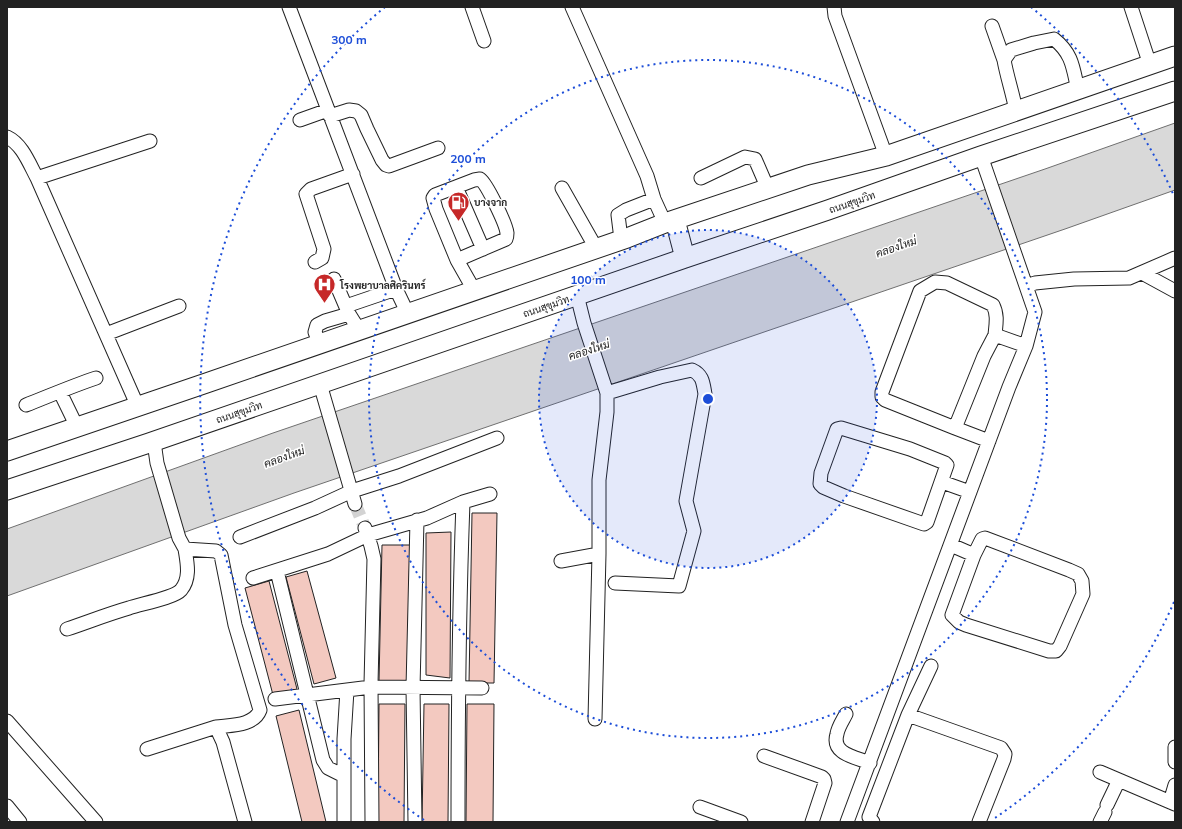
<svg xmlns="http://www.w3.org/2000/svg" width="1182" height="829" font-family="Mulish,Sarabun,sans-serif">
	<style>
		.water { fill: #d9d9d9; stroke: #6f6f6f }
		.building { fill: #f3c9c0; stroke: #222 }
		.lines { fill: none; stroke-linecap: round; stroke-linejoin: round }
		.minor-tunnel { stroke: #d3d3d3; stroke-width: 13; stroke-dasharray: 13 6; stroke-linecap: butt }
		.minor-casing { stroke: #222; stroke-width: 15 }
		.highway-casing { stroke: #222; stroke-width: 21 }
		.minor { stroke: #fff; stroke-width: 13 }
		.highway { stroke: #fff; stroke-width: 19 }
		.ring { fill: none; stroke: #1d4ed8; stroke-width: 2; stroke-dasharray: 2 4 }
		.labels { text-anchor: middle; stroke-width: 3; stroke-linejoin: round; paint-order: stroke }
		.poi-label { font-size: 10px; font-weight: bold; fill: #222; stroke: #fff; text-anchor: start }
		.street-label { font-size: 10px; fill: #222; stroke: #fff }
		.water-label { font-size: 11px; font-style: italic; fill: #222; stroke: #fff }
		.centre { fill: #1d4ed8; stroke: #fff; stroke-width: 2 }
		.ring-label { font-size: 12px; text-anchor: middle; font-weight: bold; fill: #1d4ed8; stroke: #fff; stroke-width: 3; stroke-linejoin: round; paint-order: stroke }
	</style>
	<rect width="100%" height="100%" fill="#fff"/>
	<path class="water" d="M1175,123V190L1065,229L294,493L7,596V529L273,433L1045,169Z"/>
	<path class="building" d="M472,513H497L494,683H469Z
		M451,532L450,678L426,675V533Z
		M382,545H410L407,682L379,681Z
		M307,571L336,678L314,684L286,577Z
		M269,581L297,689L273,695L245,588Z
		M379,704H405L404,822H378Z
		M424,704H449L448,822H422Z
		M467,704H494L493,822H466Z
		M299,710L326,822H302L276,716Z"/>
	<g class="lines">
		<path class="minor-tunnel" d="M355,504L365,528"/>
		<defs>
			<path id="minor" d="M289,7L396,289L408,314
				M472,7L484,41
				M572,7L647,176L654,199L665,223
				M834,7L835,16L886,156
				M1131,7L1150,65
				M992,26L1004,60
				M1016,111C1013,94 1007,77 1004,60L1011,50L1034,43L1054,39C1073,54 1073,69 1078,90
				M330,116L349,110L356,111L361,115L367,129L382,160L386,165L389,166L438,148
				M300,120L328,110
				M7,137C22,144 29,163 37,178L138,407
				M37,178L150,141
				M701,178L745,157L755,159L768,189
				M456,187L483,249
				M562,188L596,248
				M627,238L620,231L618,215L626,210L654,199
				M457,260L506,239C507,237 507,235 507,233C506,224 487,184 480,179L474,180L435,195L433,198L436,209L457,260L474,290
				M315,262L322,258L324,249L306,194L311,189L353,174
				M1142,273L1175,291
				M334,279L349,314L359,330
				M1026,286L1035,283L1074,279L1129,278L1175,258
				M577,295L584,323L607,393V412L599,480V554L595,719
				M346,306L396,289
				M106,334L179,306
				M322,343L318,340L315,332L317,325L325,321L349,314
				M320,384L355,504
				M60,392L77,427
				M607,393L660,377L692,370C703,375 703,383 705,394L686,501L694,531L679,586L615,583
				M26,405C49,396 72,386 96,378
				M841,428L910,449L945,463L947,465L927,522L924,524L844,496L823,487L820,484L821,473L837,429Z
				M955,428L885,400L882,397V392L920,291L935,282L947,283L993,305C998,315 996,324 995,335
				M989,441L955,428L984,356L995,335L1026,346
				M154,442L157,463L179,538L185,549L216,551L221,555L235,625L260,710C254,726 231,725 216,727L223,742L245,822
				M942,482L970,492
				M365,528L371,546L374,559L371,684L372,822
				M240,537L315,508L352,491L399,476L497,438
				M985,538L1069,570L1078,574L1082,581L1083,594L1060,646L1056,651H1049L966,625L959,622L952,615L974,555L982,539Z
				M951,545L974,555
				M561,561L599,554
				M277,571L323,760L328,768L344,776
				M253,578L328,554L368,535L427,518L463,502L490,494
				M67,629C88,622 108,614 129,608C140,604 174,598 181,590C191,578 187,562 185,549
				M275,699L371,687L482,688
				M846,714C843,720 838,727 837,734C831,754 855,757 870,763
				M908,715L1001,748L1005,754L1004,759L979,822
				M7,721L96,822
				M1175,747V762
				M147,749L216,727
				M764,756L822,777L824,779L825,783L812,822
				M1100,772L1175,804
				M1170,802L1175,785
				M1107,805L1119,780
				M7,806L20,822
				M700,807L741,822
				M344,822V739L347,690
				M415,822L413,688L417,520
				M458,822C458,715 459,609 463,502
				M847,822L1009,387L1026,346L1035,312L981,156
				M873,822L869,817L908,715L931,666
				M1100,822L1105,812"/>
			<path id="highway" d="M675,220L685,258
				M7,451C214,381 420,309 627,238L665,223L808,175L886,156L1175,56
				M7,490L149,443L685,258L828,210L981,156L1175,91"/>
		</defs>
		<use href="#minor" class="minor-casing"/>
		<use href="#highway" class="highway-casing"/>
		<use href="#minor" class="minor"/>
		<use href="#highway" class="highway"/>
	</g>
	<circle cx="708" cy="399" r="169" fill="#1d4ed8" fill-opacity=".12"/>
	<g class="ring">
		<circle cx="708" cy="399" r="169"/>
		<circle cx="708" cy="399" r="339"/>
		<path d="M1174 602A508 508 0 0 1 992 820M424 820A508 508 0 0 1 385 7M1031 7A508 508 0 0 1 1174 196"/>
	</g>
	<defs>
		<symbol id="fuel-pin" viewBox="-11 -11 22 30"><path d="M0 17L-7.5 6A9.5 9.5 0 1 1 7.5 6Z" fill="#c62828" stroke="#fff"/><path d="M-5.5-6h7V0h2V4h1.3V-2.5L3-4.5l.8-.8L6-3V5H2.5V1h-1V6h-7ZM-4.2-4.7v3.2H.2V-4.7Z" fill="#fff"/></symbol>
		<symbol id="hospital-pin" viewBox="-11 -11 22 30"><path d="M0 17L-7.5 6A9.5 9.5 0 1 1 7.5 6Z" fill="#c62828" stroke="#fff"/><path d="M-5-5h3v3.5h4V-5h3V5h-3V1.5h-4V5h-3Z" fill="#fff"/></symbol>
	</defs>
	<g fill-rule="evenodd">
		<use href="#fuel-pin" x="446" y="190" width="25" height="34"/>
		<use href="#hospital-pin" x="312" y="272" width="25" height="34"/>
	</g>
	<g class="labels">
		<g class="poi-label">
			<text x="474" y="206">บางจาก</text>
			<text x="340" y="289">โรงพยาบาลศิครินทร์</text>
		</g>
		<g class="street-label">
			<text transform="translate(852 202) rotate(-19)" y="4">ถนนสุขุมวิท</text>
			<text transform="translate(546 306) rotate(-19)" y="4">ถนนสุขุมวิท</text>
			<text transform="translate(239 412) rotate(-19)" y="4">ถนนสุขุมวิท</text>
		</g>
		<g class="water-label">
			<text transform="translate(896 247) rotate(-19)" y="4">คลองใหม่</text>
			<text transform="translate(589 350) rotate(-18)" y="4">คลองใหม่</text>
			<text transform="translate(284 457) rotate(-20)" y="4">คลองใหม่</text>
		</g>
	</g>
	<circle cx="708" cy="399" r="6" class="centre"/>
	<g class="ring-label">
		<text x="349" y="44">300 m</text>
		<text x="468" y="163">200 m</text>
		<text x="588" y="284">100 m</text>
	</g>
	<rect width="1182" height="829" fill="none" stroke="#222222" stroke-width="16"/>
</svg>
